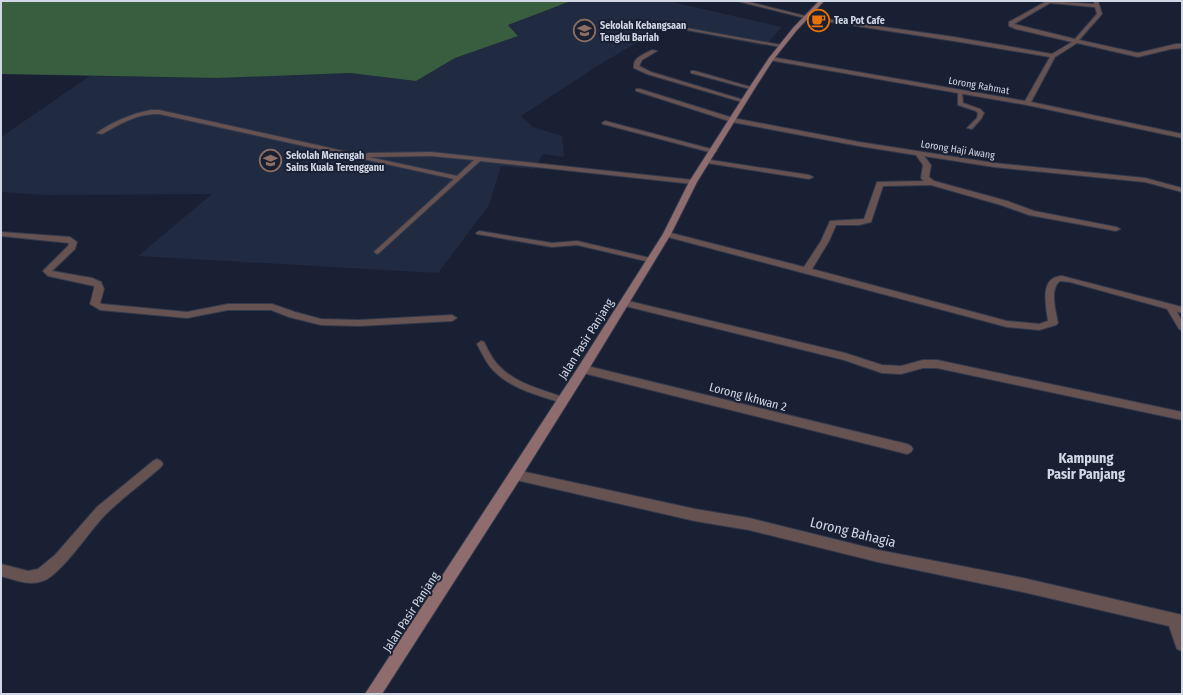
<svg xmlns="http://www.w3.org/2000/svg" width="1183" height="695" font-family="'Fira Sans Condensed',sans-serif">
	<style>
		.built { fill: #202a41 }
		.forest { fill: #385d3f }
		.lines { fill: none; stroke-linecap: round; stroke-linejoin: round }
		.service-casing { stroke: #333a4c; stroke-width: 2 }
		.minor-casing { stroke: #333a4c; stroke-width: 2 }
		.secondary-casing { stroke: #333a4c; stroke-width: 2 }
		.service { fill: #675252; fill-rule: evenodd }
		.minor { fill: #675252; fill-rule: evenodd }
		.secondary { fill: #8f6d6e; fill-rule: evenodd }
		.labels { text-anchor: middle; stroke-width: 4; stroke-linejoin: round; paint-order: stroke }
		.far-poi-label { font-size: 10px; font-weight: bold; fill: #d1d7e4; stroke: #192033; text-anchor: start }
		.far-street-label { font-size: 10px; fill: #d1d7e4; stroke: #192033 }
		.street-label { font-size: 12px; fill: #d1d7e4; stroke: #192033 }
		.quarter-label { font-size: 14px; font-weight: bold; fill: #d1d7e4; stroke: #192033 }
		.near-street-label { font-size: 14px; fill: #d1d7e4; stroke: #192033 }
	</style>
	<rect width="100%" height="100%" fill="#192033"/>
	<path class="built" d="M571,1H668L782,27L765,46L664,27L602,63L521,116L533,127L562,136L564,157L543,154L534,169L501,166L489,205L438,273L138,256L212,194L44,195L1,192V137L90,76L218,78L350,73L416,81L455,58L518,36L508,25Z"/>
	<path class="forest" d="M1,1H571L508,25L518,36L455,58L416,81L350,73L218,78L1,74Z"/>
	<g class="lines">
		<defs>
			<path id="service" d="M653,22L781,45L783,46L781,47L654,24Z
				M691,71H695L754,88L750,89L691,73Z
				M958,91L962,92L963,103L980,109L984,113L981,119L972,129L967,128L977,118L978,113L976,111L958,105Z
				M151,110H159L366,156V154L368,153L431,152L693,180L696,182L693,184L480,161L379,253L377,254L374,252L375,251L454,179L159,114C138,113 120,124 102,134L97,133C111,122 134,113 151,110ZM431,156L474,160L457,176L369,157Z
				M479,231L552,243L577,241L650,258L653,260L650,262L577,245L552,247L477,234L476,233Z
				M1167,305H1173L1182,321V330L1179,329L1166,307Z
				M481,341L484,342C488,350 492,359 499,366C516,384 543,390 566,398L567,400L566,402L563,403C539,396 511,389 493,370C486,363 482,353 477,344Z"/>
			<path id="minor" d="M737,1H745L805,16L954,37L1052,54L1072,42L1016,29L1009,26V22L1047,1L1094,4V1H1098L1102,14L1079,40L1138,53L1176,44H1182V48L1171,49L1138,57L1077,43L1055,57L1031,102L1182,134V138L1027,105L769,60V58L771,57L1025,101L1050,57L954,41L805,18ZM1050,3L1095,7L1097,14L1075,39L1014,24Z
				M652,50L657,51L642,60L639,66L651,72L747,101L742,102L647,74L634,68C632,58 644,54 652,50Z
				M636,89H640L733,118L859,142L994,163L1145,178L1182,188V192L1145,182L994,167L924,156L931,165L929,177L934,181L1007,201L1034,211L1116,227L1120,229L1116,231L1029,215L1001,205L931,185L883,186L871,222L859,225H836L829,241L812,269L1007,321L1039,324L1048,321C1046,305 1039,277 1062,276L1182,307V313L1070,282L1060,281C1049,289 1056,312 1058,323L1056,325L1039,330L1007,327L664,236L663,234L667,232L804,267L821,241L830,221L864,219L877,182L924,181L921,178L923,165L916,155L859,146L732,122L636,91Z
				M605,121L715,150L717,151L713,153L603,124L602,123Z
				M704,159L809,175L813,177L809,179L707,163H704Z
				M1,232L70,237L77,242L75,249L52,271L92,278L101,282L104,289L100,303L102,304L187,312L228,304H272L295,312L321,319L359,320L452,315L457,318L452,321L359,326L321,325L289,317L271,310H228L187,318L100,310L90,304L94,289V286L48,276L43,271L68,246L69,243L1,236Z
				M624,300L845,353L882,365L901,366L923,360H937L1182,412V420L937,368H923L901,374L882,373L844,360L621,305L619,303Z
				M583,365L907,444L911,446L913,449L911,452L907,454L579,372L578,369L579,366Z
				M157,459L161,461L163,464L161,467C143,483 122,498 105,515C90,530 61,575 43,581C28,586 15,580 1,576V564L28,571L38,569L55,555L97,507L153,461Z
				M516,470L695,509L749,518L878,550L1023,578L1182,615V651L1177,649L1169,626L1023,592L878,562L749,530L695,521L516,480L512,479L510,475L512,471Z"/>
			<path id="secondary" d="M819,1H824L797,30L773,60L755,88L697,182L671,234L587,372L520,479L382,694H365L579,366L663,234L689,182L749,88L769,58L793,28Z"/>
		</defs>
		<use href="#service" class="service-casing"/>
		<use href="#minor" class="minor-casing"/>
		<use href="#secondary" class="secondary-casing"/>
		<use href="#service" class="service"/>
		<use href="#minor" class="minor"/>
		<use href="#secondary" class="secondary"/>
	</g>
	<defs>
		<symbol id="cafe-ring" viewBox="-11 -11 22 22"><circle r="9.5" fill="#192033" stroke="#e8710a" stroke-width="1.5"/><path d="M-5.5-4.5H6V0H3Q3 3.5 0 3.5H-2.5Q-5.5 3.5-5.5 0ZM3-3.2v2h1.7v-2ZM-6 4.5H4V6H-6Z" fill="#e8710a"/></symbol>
		<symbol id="school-ring" viewBox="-11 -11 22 22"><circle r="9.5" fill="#192033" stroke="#8d6e63" stroke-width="1.5"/><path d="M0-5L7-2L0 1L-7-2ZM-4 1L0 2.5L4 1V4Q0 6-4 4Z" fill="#8d6e63"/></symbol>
	</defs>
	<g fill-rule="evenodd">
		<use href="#cafe-ring" x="806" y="8" width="25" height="25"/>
		<use href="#school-ring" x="572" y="18" width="25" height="25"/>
		<use href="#school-ring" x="258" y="148" width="25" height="25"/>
	</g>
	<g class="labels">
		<g class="far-poi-label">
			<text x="834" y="24">Tea Pot Cafe</text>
			<text x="600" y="29">Sekolah Kebangsaan<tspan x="600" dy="12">Tengku Bariah</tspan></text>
			<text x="286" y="159">Sekolah Menengah<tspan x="286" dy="12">Sains Kuala Terengganu</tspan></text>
		</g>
		<g class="far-street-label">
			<text transform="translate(979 85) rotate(10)" y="4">Lorong Rahmat</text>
			<text transform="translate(958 149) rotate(9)" y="4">Lorong Haji Awang</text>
		</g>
		<g class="street-label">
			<text transform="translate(586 339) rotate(-58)" y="4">Jalan Pasir Panjang</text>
			<text transform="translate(748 397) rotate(15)" y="4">Lorong Ikhwan 2</text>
			<text transform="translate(411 612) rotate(-57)" y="4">Jalan Pasir Panjang</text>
		</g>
		<g class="quarter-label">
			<text x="1086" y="463">Kampung<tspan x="1086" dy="16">Pasir Panjang</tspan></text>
		</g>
		<g class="near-street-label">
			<text transform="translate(853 532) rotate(14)" y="5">Lorong Bahagia</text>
		</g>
	</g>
	<rect width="1183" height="695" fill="none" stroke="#d1d7e4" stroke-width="4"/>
</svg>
